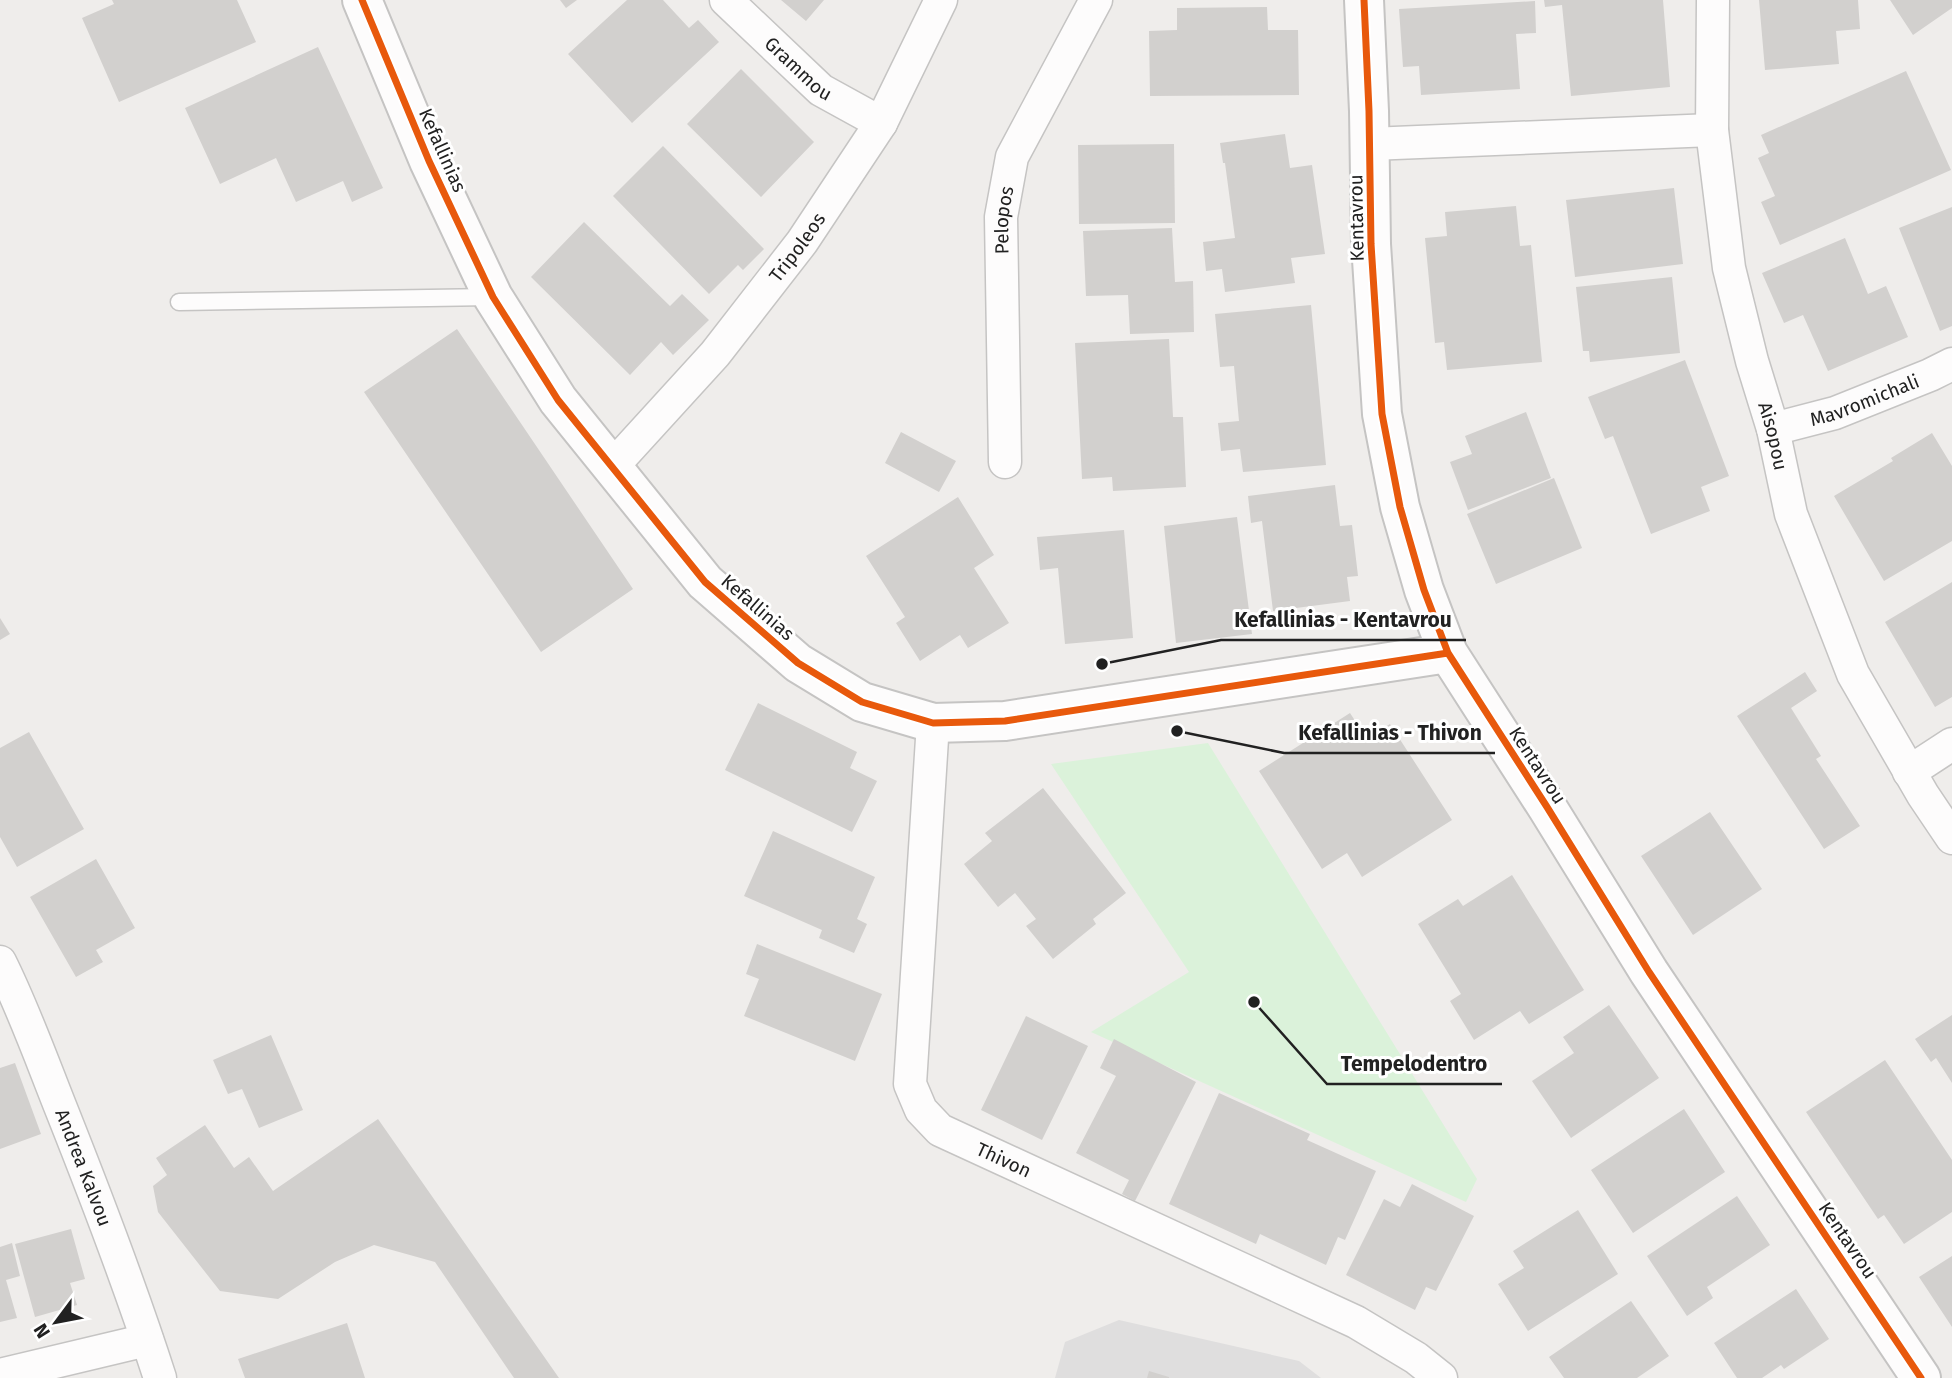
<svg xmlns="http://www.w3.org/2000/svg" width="1952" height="1378" font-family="'Fira Sans',sans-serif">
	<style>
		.park { fill: #dbf2da }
		.parking { fill: #dfdede }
		.building { fill: #d2d0ce }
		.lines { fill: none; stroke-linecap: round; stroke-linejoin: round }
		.service-casing { stroke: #c5c4c3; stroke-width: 19 }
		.minor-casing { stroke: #c5c4c3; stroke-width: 35 }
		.tertiary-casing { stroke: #c5c4c3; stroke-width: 42 }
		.service { stroke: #fdfcfc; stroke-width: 16 }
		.minor { stroke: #fdfcfc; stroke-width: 32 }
		.tertiary { stroke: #fdfcfc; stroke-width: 38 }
		.cycleway-casing { stroke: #fff; stroke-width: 11 }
		.cycleway { stroke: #e8590c; stroke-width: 7 }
		.labels { text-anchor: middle; stroke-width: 6; stroke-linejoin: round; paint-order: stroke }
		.street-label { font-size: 19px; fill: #212121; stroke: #fff }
		.leader { fill: none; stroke: #212121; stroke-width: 2.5 }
		.callout-dot { fill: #212121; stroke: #fff; stroke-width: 2.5 }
		.callout-label { font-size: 21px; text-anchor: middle; font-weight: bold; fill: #212121; stroke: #fff; stroke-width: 6; stroke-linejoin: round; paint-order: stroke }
	</style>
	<rect width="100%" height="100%" fill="#efedeb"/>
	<path class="park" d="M1208,743L1477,1179L1466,1202L1091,1032L1189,972L1051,764Z"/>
	<path class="parking" d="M1119,1320L1299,1361L1321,1378H1055L1065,1342Z"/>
	<path class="building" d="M112,0H237L256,42L119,102L82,18L114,4Z
		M560,0H577L566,8Z
		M627,0H663L689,28L698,20L719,42L632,123L568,54Z
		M781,0H824L806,21Z
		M1544,0H1663L1670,87L1571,96L1562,5L1545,7Z
		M1759,0H1858L1860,29L1836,31L1839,64L1765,70Z
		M1890,0H1952V8L1913,35Z
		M1535,1L1536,33L1516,34L1520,89L1421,95L1419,66L1403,67L1399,9Z
		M1267,7L1268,30H1298L1299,95L1150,96L1149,31L1177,30V8Z
		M318,47L383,188L352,202L343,181L296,202L276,158L220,184L185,108Z
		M741,69L814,142L761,197L687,124Z
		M1906,71L1951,170L1780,245L1761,202L1775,196L1758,158L1769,153L1761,135Z
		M1285,134L1290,168L1312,165L1325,254L1291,258L1295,283L1225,292L1222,269L1206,271L1203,242L1235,238L1225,163H1223L1220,143Z
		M1174,144L1175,223L1079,224L1078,145Z
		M663,146L764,249L743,270L738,265L709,294L613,196Z
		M1674,188L1683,264L1575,277L1566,200Z
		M1516,206L1520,246L1531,245L1542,362L1447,370L1444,342L1435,343L1425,238L1447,236L1445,212Z
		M1952,207V326L1940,331L1899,228Z
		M584,222L670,306L682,294L709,320L673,355L661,342L630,375L531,277Z
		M1172,228L1175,282L1193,281L1194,332L1130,334L1128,295L1086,296L1083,231Z
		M1845,238L1868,294L1886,286L1908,337L1828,371L1803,315L1784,323L1762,273Z
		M1672,277L1680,353L1590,362L1589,351H1583L1576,287Z
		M1311,305L1326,465L1243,472L1240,449L1221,451L1218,423L1239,421L1234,366L1220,367L1215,314Z
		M457,329L633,589L541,652L364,392Z
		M1169,339L1173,417H1183L1186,487L1113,491L1112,477L1082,479L1075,343Z
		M1685,360L1729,476L1701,487L1710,511L1651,534L1613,436L1605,439L1588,397Z
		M1526,412L1551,478L1468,510L1450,462L1472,454L1465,436Z
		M901,432L956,461L939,492L885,463Z
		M1932,433L1952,466V541L1884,581L1834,496L1893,461L1891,458Z
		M1554,478L1582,548L1496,584L1467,514Z
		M1335,485L1340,526L1352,525L1358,576L1347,577L1350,601L1273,611L1262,521L1251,523L1248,496Z
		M958,497L994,555L974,568L1009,623L968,648L960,635L920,661L896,623L905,617L866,556Z
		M1237,517L1252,634L1176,643L1164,526Z
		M1124,530L1133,638L1065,644L1058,568L1040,570L1037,537Z
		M1952,582V697L1935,707L1885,622Z
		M0,618L10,634L0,640Z
		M1805,672L1817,691L1791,708L1821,756L1816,759L1860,826L1824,849L1737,716Z
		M758,703L857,752L850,768L877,781L852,832L725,770Z
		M1350,713L1367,739L1390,724L1452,820L1362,877L1347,853L1322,869L1259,771Z
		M29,732L84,829L17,867L0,837V748Z
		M1043,788L1126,893L1093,919L1096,924L1053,959L1026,926L1036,919L1015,893L998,907L964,864L992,841L985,833Z
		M1710,812L1762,889L1693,935L1641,856Z
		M773,831L875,877L857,919L867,924L854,953L819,938L822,930L744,896Z
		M96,859L135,928L96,950L103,962L76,977L30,897Z
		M1512,875L1584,990L1529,1024L1520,1011L1474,1040L1450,1001L1461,994L1418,924L1458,899L1463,906Z
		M757,944L882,994L855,1061L744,1016L759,979L746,974Z
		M1609,1005L1659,1078L1571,1138L1532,1081L1574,1053L1563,1037Z
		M1952,1015V1083L1936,1058L1931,1062L1915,1039Z
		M1026,1016L1088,1046L1042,1140L981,1110Z
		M271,1035L303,1110L259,1128L242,1089L228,1094L213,1060Z
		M1114,1039L1196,1082L1135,1201L1122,1194L1129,1180L1076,1153L1116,1076L1100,1068Z
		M1885,1060L1952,1160V1212L1904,1244L1884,1215L1878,1219L1806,1112Z
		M15,1063L41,1134L0,1149V1068Z
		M1219,1093L1310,1134L1307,1140L1376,1171L1345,1240L1338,1237L1326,1265L1260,1234L1256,1244L1169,1204Z
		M1684,1109L1725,1172L1633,1233L1591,1170Z
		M378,1119L559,1378H514L435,1262L374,1245L335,1262L278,1299L220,1291L158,1212L153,1186L167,1175L156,1158L205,1125L234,1168L249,1157L273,1191Z
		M1412,1184L1474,1216L1436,1291L1426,1287L1415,1310L1346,1275L1384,1199L1400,1207Z
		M1737,1196L1770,1245L1707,1287L1713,1298L1687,1316L1647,1256Z
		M1578,1210L1618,1274L1528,1331L1498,1284L1524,1268L1513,1251Z
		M71,1229L85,1279L70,1283L77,1305L35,1317L15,1244Z
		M12,1243L20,1276L6,1280L17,1318L0,1322V1247Z
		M1952,1256V1327L1919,1277Z
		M1796,1289L1829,1339L1784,1369L1781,1365L1762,1378H1737L1714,1343Z
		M1631,1301L1669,1356L1637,1378H1564L1549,1357Z
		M347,1323L365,1378H245L238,1359Z
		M1149,1371L1169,1377V1378H1147Z"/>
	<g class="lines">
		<defs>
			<path id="service" d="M179,302L492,297"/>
			<g id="minor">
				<path id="s1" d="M726,0L821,90L881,123"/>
				<path id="s2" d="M1713,0L1712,130L1729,268L1752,361L1773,429L1791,514L1853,674L1923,795L1952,838"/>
				<path d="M1370,144L1712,130"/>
				<path id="s3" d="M1773,429L1835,413L1930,375L1952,364"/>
				<path id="s4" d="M1005,462L1001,217L1012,157L1096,0"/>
				<path id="s5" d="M611,468L715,354L802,242L881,123L941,0"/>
				<path id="s6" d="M933,723L910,1084L921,1110L940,1130L1356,1322L1416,1358L1441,1378"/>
				<path d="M1909,772L1952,744"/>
				<path id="s7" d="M0,962C24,1010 42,1061 62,1111C97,1199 131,1288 160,1378"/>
				<path d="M0,1375L147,1340"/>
			</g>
			<path id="tertiary" d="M362,0L429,161L493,297L558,400L705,582L798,663L862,702L933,723L1005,721L1448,653
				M1364,0L1369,111L1371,244L1382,414L1400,507L1424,590L1448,653L1547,807L1649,972L1921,1378"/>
		</defs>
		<use href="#service" class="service-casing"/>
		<use href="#minor" class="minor-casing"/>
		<use href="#tertiary" class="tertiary-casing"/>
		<use href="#service" class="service"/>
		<use href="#minor" class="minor"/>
		<use href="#tertiary" class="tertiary"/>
		<defs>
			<path id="cycleway" d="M362,0L429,161L493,297L558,400L705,582L798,663L862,702L933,723L1005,721L1448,653
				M1364,0L1369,111L1371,244L1382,414L1400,507L1424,590L1448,653L1547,807L1649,972L1921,1378"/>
		</defs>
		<use href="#cycleway" class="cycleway-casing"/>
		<use href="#cycleway" class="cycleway"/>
	</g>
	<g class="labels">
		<g class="street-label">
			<text dy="7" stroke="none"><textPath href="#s1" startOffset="100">Grammou</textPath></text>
			<text transform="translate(443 150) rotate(66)" y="7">Kefallinias</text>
			<text transform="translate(1356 218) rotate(-91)" y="7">Kentavrou</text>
			<text dy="7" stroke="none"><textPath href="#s4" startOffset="242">Pelopos</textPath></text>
			<text dy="7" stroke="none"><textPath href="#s5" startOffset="289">Tripoleos</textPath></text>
			<text dy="7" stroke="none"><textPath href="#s3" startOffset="96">Mavromichali</textPath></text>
			<text dy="7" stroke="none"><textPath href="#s2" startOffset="443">Aisopou</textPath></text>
			<text transform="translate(758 607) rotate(41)" y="7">Kefallinias</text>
			<text transform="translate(1538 765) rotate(57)" y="7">Kentavrou</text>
			<text dy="7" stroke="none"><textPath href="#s6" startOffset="488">Thivon</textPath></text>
			<text dy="7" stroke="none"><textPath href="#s7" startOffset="222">Andrea Kalvou</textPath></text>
			<text transform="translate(1848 1240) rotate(56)" y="7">Kentavrou</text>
		</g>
	</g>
	<path class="leader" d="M1102 664L1221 640H1466M1177 731L1284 753H1495M1254 1002L1327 1084H1502"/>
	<g class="callout-dot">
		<circle cx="1102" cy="664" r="7"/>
		<circle cx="1177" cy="731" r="7"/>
		<circle cx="1254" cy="1002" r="7"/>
	</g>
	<g class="callout-label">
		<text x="1343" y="627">Kefallinias - Kentavrou</text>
		<text x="1390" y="740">Kefallinias - Thivon</text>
		<text x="1414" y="1071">Tempelodentro</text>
	</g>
	<g transform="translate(56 1322) rotate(238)" stroke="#ffffff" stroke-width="5" paint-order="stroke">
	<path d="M0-5L12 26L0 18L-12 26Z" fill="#212121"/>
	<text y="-10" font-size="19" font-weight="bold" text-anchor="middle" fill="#212121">N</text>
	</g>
</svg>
